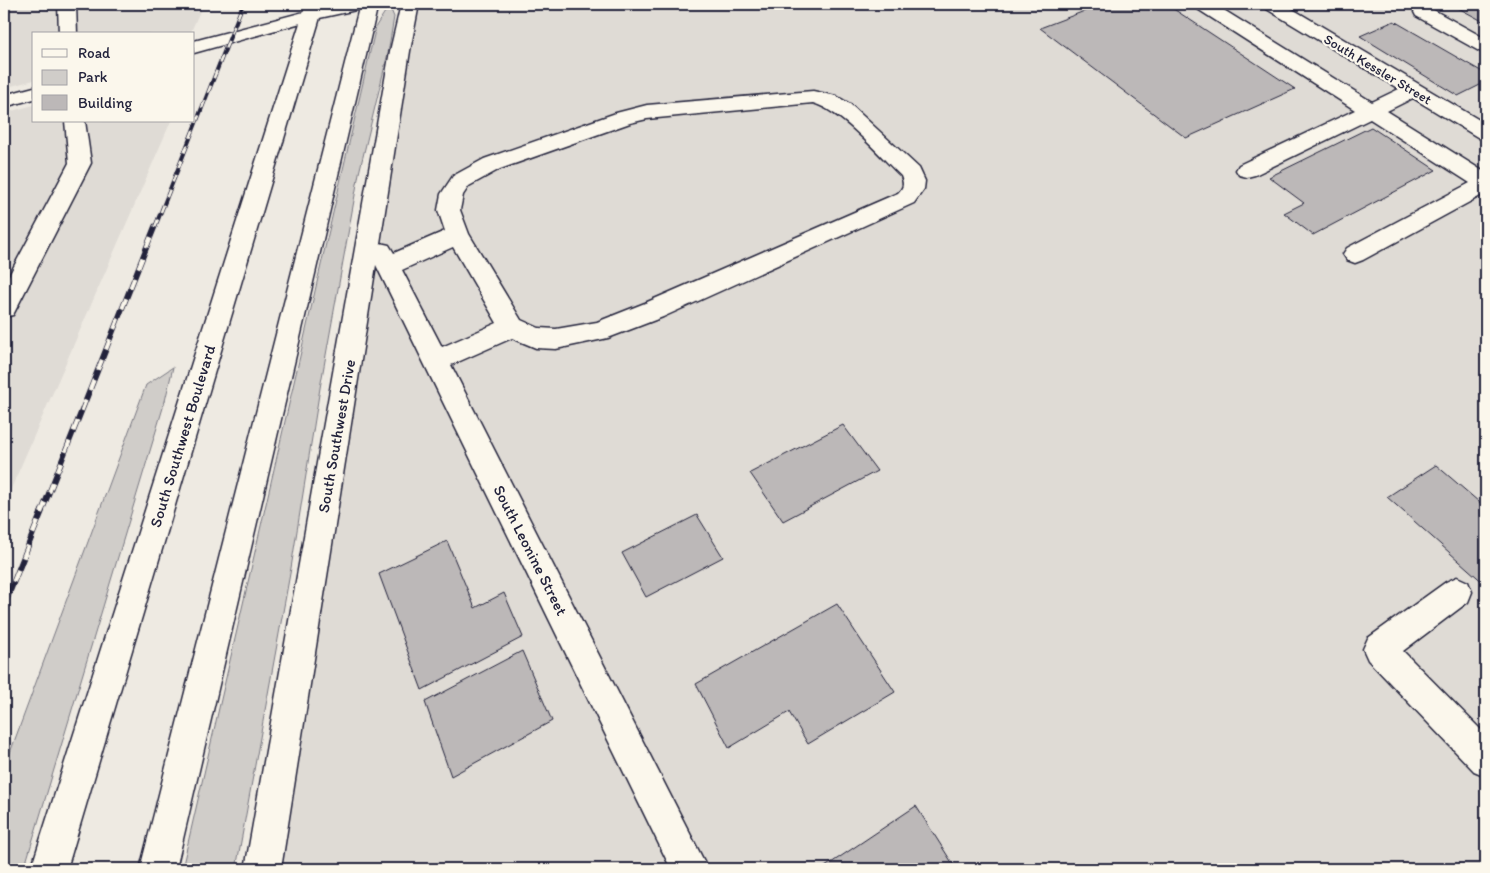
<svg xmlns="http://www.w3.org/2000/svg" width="1490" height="873" font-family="Itim,sans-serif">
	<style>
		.built { fill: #dfdbd5 }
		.green { fill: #d0cdc9; stroke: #797882 }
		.building { fill: #bcb8b8; stroke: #22223b }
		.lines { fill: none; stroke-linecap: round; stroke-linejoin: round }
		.minor-casing { stroke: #22223b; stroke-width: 3 }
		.major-casing { stroke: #22223b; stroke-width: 3 }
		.minor { fill: #fbf7ec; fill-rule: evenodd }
		.major { fill: #fbf7ec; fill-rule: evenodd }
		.rail-far2-casing { stroke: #22223b; stroke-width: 4 }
		.rail-far1-casing { stroke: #22223b; stroke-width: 5.5 }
		.rail-casing { stroke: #22223b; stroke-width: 6 }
		.rail-far2 { stroke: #fbf7ec; stroke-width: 2.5; stroke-dasharray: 8; stroke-linecap: butt }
		.rail-far1 { stroke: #fbf7ec; stroke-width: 4; stroke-dasharray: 11; stroke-linecap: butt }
		.rail { stroke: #fbf7ec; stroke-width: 4.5; stroke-dasharray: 13; stroke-linecap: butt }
		.labels { text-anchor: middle; stroke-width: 4.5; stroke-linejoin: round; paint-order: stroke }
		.far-street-label { font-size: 14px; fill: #22223b; stroke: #fbf7ec }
		.street-label { font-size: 16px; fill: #22223b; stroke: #fbf7ec }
	</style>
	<rect width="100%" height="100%" fill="#eeeae2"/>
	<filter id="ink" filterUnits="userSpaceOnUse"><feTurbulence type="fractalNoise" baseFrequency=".02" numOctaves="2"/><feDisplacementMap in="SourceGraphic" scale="10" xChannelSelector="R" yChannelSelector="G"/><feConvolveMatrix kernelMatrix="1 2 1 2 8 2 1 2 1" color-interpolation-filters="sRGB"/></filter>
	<g filter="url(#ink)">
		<path class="built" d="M4,4H203L190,34H34V80L4,88Z
			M418,4H1486V869H265L371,231Z
			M34,105V121H171L4,505V113Z"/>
		<path class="green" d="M391,10L394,17L388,53L359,173L320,388L291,568L236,869H182L376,26L385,12Z
			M173,367L165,401L24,869H4V769L146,385Z"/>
		<path class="building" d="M1103,4H1166L1295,89L1186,138L1040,28Z
			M1451,4H1486V23Z
			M1394,21L1486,74V82L1458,96L1360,36Z
			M1371,127L1436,170L1313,235L1284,213L1304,203L1269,177Z
			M843,425L877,471L783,521L750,473Z
			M1436,465L1486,508V585L1387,497Z
			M697,515L723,557L646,597L622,553Z
			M447,541L475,608L504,593L523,637L422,690L379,574Z
			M837,604L895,692L808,744L789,712L729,748L696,684Z
			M522,651L552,721L451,776L425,702Z
			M916,806L956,869H822Z"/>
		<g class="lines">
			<defs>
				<path id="minor" d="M58,4H76L77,34H59Z
					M334,4H368L365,8L315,19L194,53V41Z
					M401,4H419L410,51L380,243L389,245L394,253L445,231L438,210L441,194L453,176L484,159L616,113L647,105L813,91L836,96L850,104L919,168L925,181L924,189L914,203L663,317L608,338L556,349L536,348L512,338L451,365L708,869H671L376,265L281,869H245L390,51ZM813,103C842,111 879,155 901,176C904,184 904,187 898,193L645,303L597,322L556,329L539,328L521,320L469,234L460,210L463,195L469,186L500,169L630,123L647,119ZM453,247L497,323L442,347L402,270Z
					M1193,4H1214L1372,102L1399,89L1265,8L1262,4H1284L1486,124V140L1479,138L1413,98L1387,111L1486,173V193L1363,260L1355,263L1347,260L1343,254L1347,248L1470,183L1370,119L1255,175L1247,177L1239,175L1236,170L1239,165L1355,110L1196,8Z
					M1423,6L1430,8L1486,39V53L1479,51L1416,16L1414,12L1416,8Z
					M34,87V99L4,107V95Z
					M65,121H85L91,163L13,315L4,317V285L69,163Z
					M1457,577L1468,582L1472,592L1468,602L1403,651L1486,735V776L1474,771L1368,660L1363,649L1368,638L1446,582Z"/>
				<path id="major" d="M306,4H324L67,869H31Z
					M360,4H378L176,869H140Z"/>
			</defs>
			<use href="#minor" class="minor-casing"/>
			<use href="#major" class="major-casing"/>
			<use href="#minor" class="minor"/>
			<use href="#major" class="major"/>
			<defs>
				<path id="rail-far2" d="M155,227L243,4"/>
				<path id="rail-far1" d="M41,513L155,226"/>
				<path id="rail" d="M4,606L42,511"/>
			</defs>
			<use href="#rail-far2" class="rail-far2-casing"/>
			<use href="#rail-far1" class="rail-far1-casing"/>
			<use href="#rail" class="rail-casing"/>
			<use href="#rail-far2" class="rail-far2"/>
			<use href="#rail-far1" class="rail-far1"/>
			<use href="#rail" class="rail"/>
		</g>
	</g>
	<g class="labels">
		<g class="far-street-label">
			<text transform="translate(1378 69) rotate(31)" y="5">South Kessler Street</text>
		</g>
		<g class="street-label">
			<text transform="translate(182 436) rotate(-73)" y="6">South Southwest Boulevard</text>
			<text transform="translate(336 436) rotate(-80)" y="6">South Southwest Drive</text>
			<text transform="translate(531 550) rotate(63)" y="6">South Leonine Street</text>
		</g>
	</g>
	<rect width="1490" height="873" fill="none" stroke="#fbf7ec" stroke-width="20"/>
	<rect x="10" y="10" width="1470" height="853" fill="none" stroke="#22223b" stroke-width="2" filter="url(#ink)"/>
	<rect x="32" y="32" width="162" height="90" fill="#fbf7ec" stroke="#a4a2a5"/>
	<rect x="42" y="49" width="25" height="8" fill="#fbf7ec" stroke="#a4a2a5"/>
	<text x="78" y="58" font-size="15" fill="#22223b">Road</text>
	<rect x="42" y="70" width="25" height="15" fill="#d0cdc9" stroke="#a4a2a5"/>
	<text x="78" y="82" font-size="15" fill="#22223b">Park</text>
	<rect x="42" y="95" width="25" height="15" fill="#bcb8b8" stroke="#a4a2a5"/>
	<text x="78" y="108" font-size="15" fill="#22223b">Building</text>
</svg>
